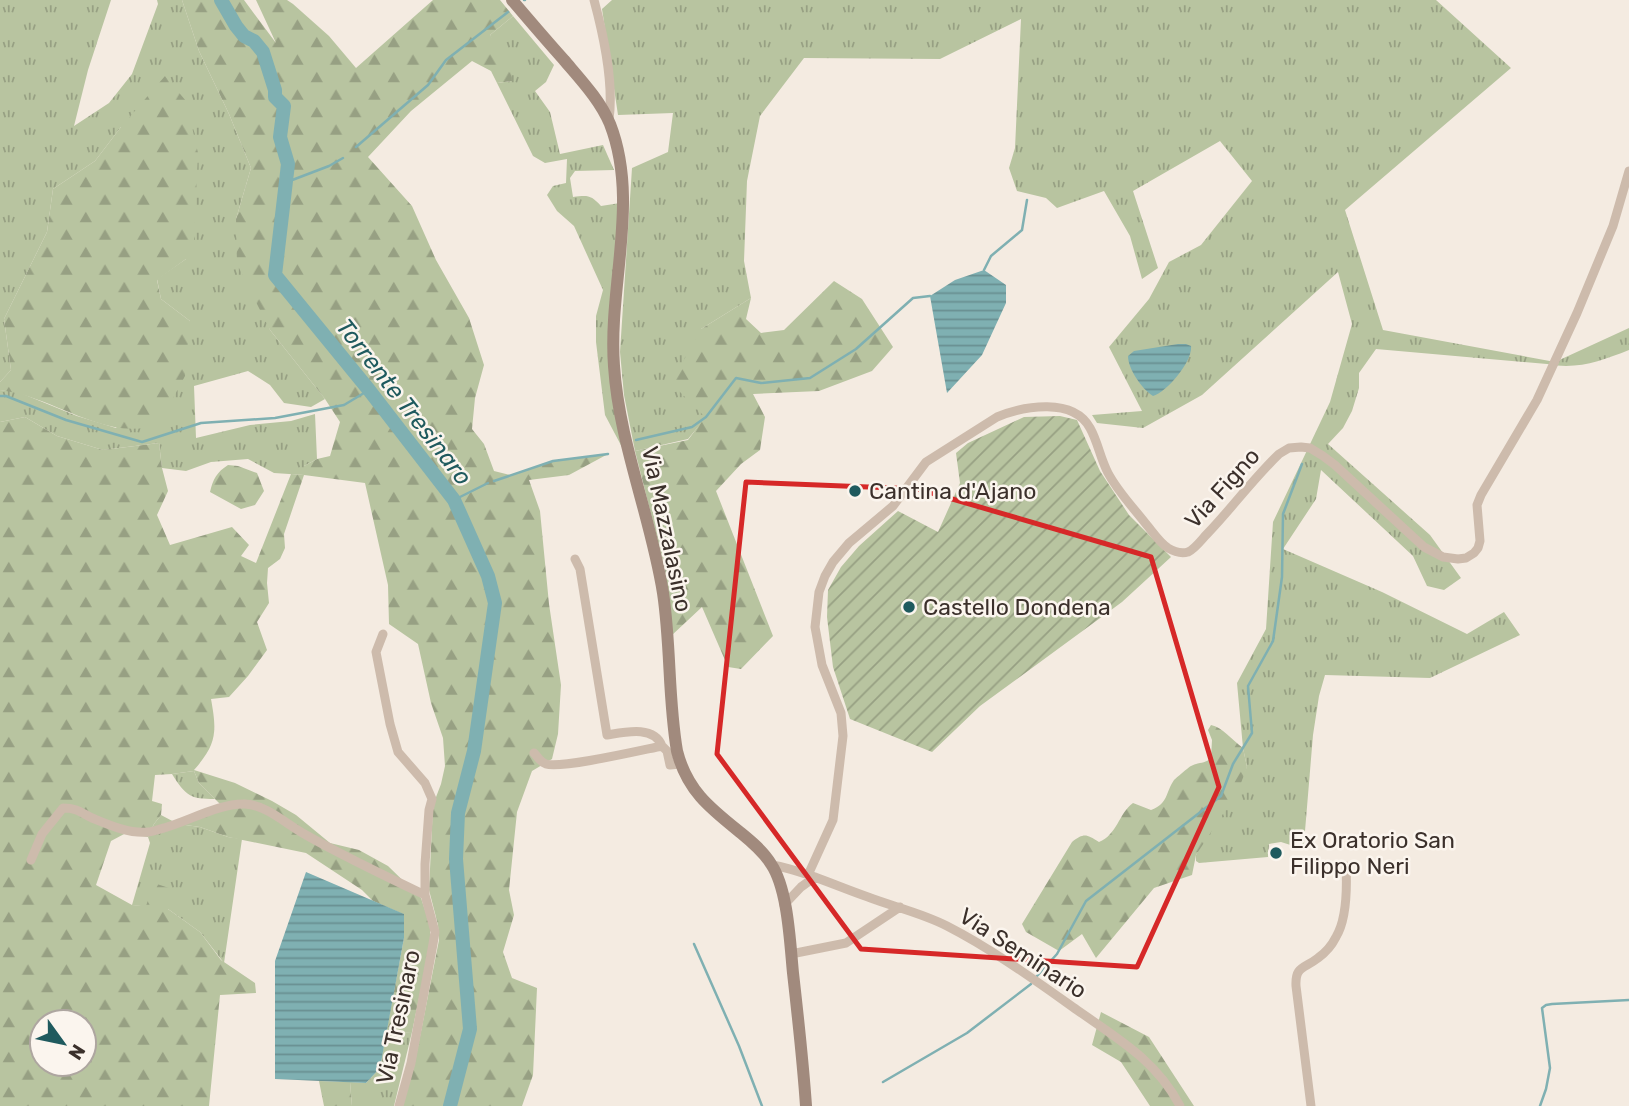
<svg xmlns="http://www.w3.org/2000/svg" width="1629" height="1106" font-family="Rubik,sans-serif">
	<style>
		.grass { fill: url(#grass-tufts) }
		.forest { fill: url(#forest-firs); fill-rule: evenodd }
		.garden { fill: url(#garden-furrows) }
		.water { fill: url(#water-rules) }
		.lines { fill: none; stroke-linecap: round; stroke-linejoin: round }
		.stream { stroke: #7fb0b2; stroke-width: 2.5 }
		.river { stroke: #7fb0b2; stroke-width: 14 }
		.street { stroke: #cdbbac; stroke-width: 9 }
		.secondary { stroke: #a18a7d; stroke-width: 12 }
		.marked { fill: none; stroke: #d62828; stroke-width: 5; stroke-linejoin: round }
		.poi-dot { fill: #1f5a5e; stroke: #fbf5ee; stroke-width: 2.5 }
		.labels { text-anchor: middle; stroke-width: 5; stroke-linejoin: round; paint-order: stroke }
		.street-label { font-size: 23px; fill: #3b302b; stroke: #fbf5ee }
		.poi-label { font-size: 23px; fill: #3b302b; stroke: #fbf5ee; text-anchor: start }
		.water-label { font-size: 24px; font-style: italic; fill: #1f5a5e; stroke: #fbf5ee }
	</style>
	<defs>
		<pattern id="grass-tufts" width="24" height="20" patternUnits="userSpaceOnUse" patternTransform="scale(1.75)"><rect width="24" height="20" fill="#b8c4a0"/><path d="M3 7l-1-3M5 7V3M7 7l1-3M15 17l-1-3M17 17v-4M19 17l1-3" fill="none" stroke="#97a083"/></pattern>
		<pattern id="forest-firs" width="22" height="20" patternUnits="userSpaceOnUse" patternTransform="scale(1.75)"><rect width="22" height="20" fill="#b8c4a0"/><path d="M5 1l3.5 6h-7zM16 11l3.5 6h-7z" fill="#97a083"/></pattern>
		<pattern id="garden-furrows" width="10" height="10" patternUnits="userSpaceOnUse" patternTransform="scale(1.75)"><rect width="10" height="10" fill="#b8c4a0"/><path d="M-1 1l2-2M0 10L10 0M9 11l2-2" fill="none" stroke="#97a083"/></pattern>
		<pattern id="water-rules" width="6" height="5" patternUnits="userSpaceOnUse" patternTransform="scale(1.75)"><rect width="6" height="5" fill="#7fb0b2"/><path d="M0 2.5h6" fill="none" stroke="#699091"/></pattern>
	</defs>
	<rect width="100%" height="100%" fill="#f4ebe1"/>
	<path class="grass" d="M0,0H111L88,70L74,126L109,103L132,74L158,4L157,0H182L199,51L229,114L251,168L236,219L270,330L325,399L311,407L284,403L270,385L248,371L194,386L196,438L250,425L291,421L315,414L317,459L304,466V475L274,473L248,459L211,462L186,471L162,468L159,443L103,450L57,436L25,417L0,422V390L18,392L77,416L116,428L190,321L161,299L157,279L186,259L121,127L95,161L53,189L47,232L4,319L11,370L0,382Z
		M612,0H1436L1511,68L1345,210L1383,330L1555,362L1629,328V350C1601,361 1577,370 1547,364L1376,349L1359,373V388L1352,411L1343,428L1328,444L1430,535L1461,578L1444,590L1427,586L1413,556L1321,470L1316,499L1283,549L1382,592L1467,634L1504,612L1520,635L1430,678L1325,675L1319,696L1313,735L1304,843L1300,848L1281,842L1269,844L1268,857L1199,863L1196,861V855L1247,767L1243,748L1237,683L1266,629L1273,522L1330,402L1352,324L1338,272L1202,395L1143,428L1097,423L1092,415L1142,411L1109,347L1149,299L1169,262L1201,245L1252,181L1220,141L1133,191L1158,268L1142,279L1130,236L1104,191L1057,208L1046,198L1017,191L1009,168L1015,148L1021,19L940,59L804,58L760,116L747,181L744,261L751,298L701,329L706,417L688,439L635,451L624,395L620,352L632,168L668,152L673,113L618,115L602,9Z
		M513,16L554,65L546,82L535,91L550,112L560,154L603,145L614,170L575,171L570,178L573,197C588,195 591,195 601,206L620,203L610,315L624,451L605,415L596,342V316L603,290L574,226L557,211L547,195L553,186L566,183L567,159L545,163L533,156L497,83L512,81L490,35Z
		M194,771L199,783L215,799C190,799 186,796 172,774Z
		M161,815L178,824L200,827L228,837L242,839L224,963L200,932L168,909L132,905L150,843L148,837L154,824Z
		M412,1032L394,1106H352L350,1082L366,1083L380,1068L386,1033Z"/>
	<path class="forest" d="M182,0H244L276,43L256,0H287L293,4L329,36L356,68L433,0H500L513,16L490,35L511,64L512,81L497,83L491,71L472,61L411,111L368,157L412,206L436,260L469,318L484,365L475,398L472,429L484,444L494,471L510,475L553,461L608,454L569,475L529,480L540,511L549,604L561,685L558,734L552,759L532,771L517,812L509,890L514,915L503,952L512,978L537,988L533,1075L522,1106H402L414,1067L439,940L438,925L429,890L433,805L441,784L445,766L443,738L431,703L418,644L389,624L388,585L365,483L304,475L284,534L285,548L280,559L268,568L267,583L269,603L257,622L267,650L248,676L229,697L211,699C217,732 217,744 194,770L235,783L272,801L296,815L330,843L359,850L388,866L421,898L430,925V945L412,1032L386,1033L404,938L403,914L373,901L362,890L306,853L228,837L200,827L178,824L222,806L199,783L194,771L172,774L155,775L152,801L162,804L161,815L154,824L148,837L126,833L111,841L96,885L132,905L146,906L154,883L169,888L168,909L200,932L221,960L255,983L256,993L220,995L209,1106H0V422L25,417L57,436L103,450L159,443L162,468L168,491L157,515L170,545L232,527L249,545L241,556L256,563L291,474L304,475V466L317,459L330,456L340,422L325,399L270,330L237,264L236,219L251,168L229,114L199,51ZM42,1022H84V1064H42Z
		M165,76L186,101L198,153L194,240L186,259L157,280L161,299L190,321L185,376L157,428C143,428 127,430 114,427C75,419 40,395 0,390V382L11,370L4,319L47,232L53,189L95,161L121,127Z
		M834,281L862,299L893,347L872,371L819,391L753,394L765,417L760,450L741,464L716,491L773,636L741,669L728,667L702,607L671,636L665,569L635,451L688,440L705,417L671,383L701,329L751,298L746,319L761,333L784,330Z
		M228,465L238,466L257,473L264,491L255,505L241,509L210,492C213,479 217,472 228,465Z
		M1211,725C1222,727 1232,740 1243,748L1247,767L1238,791L1196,855L1192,875L1154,888L1096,958L1082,934L1059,951L1026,932L1022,924L1072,842C1084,833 1086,834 1099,842C1117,835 1119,813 1133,803L1151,810C1169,803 1165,793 1174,780C1175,779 1189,767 1191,766C1198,762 1205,764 1211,758L1212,740L1208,730Z
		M1101,1012L1149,1037L1194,1106H1150L1121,1062L1092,1045Z
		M319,1081L350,1082L352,1106H324Z"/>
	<path class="garden" d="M1060,416L1077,420L1100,471L1129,515L1171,557L1122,602L980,706L932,752L850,719L833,667L827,617L828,590L841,567L859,546L898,511L938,532L960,483L956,453L968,443L1024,417Z"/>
	<path class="water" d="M984,270L1006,285V303L982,355L947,393L930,296L955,280Z
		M1178,344H1186L1191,346C1193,361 1167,392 1153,396C1142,389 1128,369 1128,356L1134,351Z
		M306,872L404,914V938L380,1068L366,1083L275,1079V961Z"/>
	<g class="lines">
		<path class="stream" d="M524,0H525
			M356,147L428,85L446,60L508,12
			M287,182L329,166L343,158
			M984,270L991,256L1022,230L1027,200
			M0,396H6L66,420L142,442L201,423L275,418L344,405L369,390
			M636,440L692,427L706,417L736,378L761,383L810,378L856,349L913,298L930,296
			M494,481L553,461L608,454
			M454,500L488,483
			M694,944L739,1046L762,1106
			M1037,976L1057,954L1086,901L1221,796L1233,764L1252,733L1248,686L1273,641L1282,577L1283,514L1302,464
			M883,1082L967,1033L1031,984
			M1540,1106L1546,1089L1550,1068L1542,1008L1546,1005L1552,1004L1629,1000"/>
		<path class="river" d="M221,0L236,26L244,36L254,41L263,52L275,90V97L284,106L280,137L288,164L275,275L369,390L454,500L488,576L495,603L474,751L458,813L456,859L470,1029L450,1106"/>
		<path class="street" d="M594,0C604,37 614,82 609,120
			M575,559L580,569L607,735C625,732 654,725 662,746
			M383,634L376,652L390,724L398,752L425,783L432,799L429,810L425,864V895L435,932L433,944L411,1063L399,1106
			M534,753C538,757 540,762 546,764C561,769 642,750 662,746L667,751L670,765L680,764
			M31,860L42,834L63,808C77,808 80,812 92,818C109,825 129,834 148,832C153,832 159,829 164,828C189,821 220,803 245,804C267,805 287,825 306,835C345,857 385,876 425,895
			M772,865C805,871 836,886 868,897C894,907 922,913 947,926C992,949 1036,981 1077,1010C1117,1038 1157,1061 1180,1106
			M808,875L833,820L843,736L841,713L822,665L815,627L819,592L825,576L833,562L849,543L893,506L926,462L997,417C1024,406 1073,397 1090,428C1098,442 1100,458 1108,473C1118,492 1133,507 1146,524C1153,532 1159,542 1168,548C1173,551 1181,554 1188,552C1195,549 1202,539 1207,534C1232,508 1253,479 1279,454L1289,448L1301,447L1310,448L1323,456L1335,465L1424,547L1443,557L1458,559L1466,558L1474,553L1478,548L1480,541L1477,505L1481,495L1537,400L1577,313L1613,226L1629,171
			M784,905L801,887L815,877
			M791,954L846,943L900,907
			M1311,1106L1296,986C1295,966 1304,969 1318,958C1325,953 1332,945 1336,937C1347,919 1347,887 1346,866"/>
		<path class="secondary" d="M512,0C529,20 546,40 564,60C581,80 600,100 610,124C640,201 608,286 614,366C619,443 651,517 663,593C671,646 668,699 677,751C687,791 711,809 741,833C752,842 764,852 771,864C788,889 790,943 793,973C798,1017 803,1062 806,1106"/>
	</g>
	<path class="marked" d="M746,482L918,489L1151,557L1219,787L1137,967L861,949L717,754Z"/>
	<g class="poi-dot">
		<circle cx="855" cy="491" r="7"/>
		<circle cx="909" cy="607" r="7"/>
		<circle cx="1276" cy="853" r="7"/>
	</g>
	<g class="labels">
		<g class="street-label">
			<text transform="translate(1222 488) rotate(-48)" y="8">Via Figno</text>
			<text transform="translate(667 529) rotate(78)" y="8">Via Mazzalasino</text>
			<text transform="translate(1023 953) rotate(33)" y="8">Via Seminario</text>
			<text transform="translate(398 1017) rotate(-78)" y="8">Via Tresinaro</text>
		</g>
		<g class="poi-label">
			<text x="869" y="499">Cantina d'Ajano</text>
			<text x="923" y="615">Castello Dondena</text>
			<text x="1290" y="848">Ex Oratorio San<tspan x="1290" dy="26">Filippo Neri</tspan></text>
		</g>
		<g class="water-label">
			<text transform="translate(404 402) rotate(52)" y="8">Torrente Tresinaro</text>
		</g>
	</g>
	<g transform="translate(63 1043) rotate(123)"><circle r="33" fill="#fbf5ee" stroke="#aea6a0" stroke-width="2"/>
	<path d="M0-5L12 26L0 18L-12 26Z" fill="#1f5a5e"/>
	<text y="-10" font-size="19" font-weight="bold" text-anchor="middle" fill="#3b302b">N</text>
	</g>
</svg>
